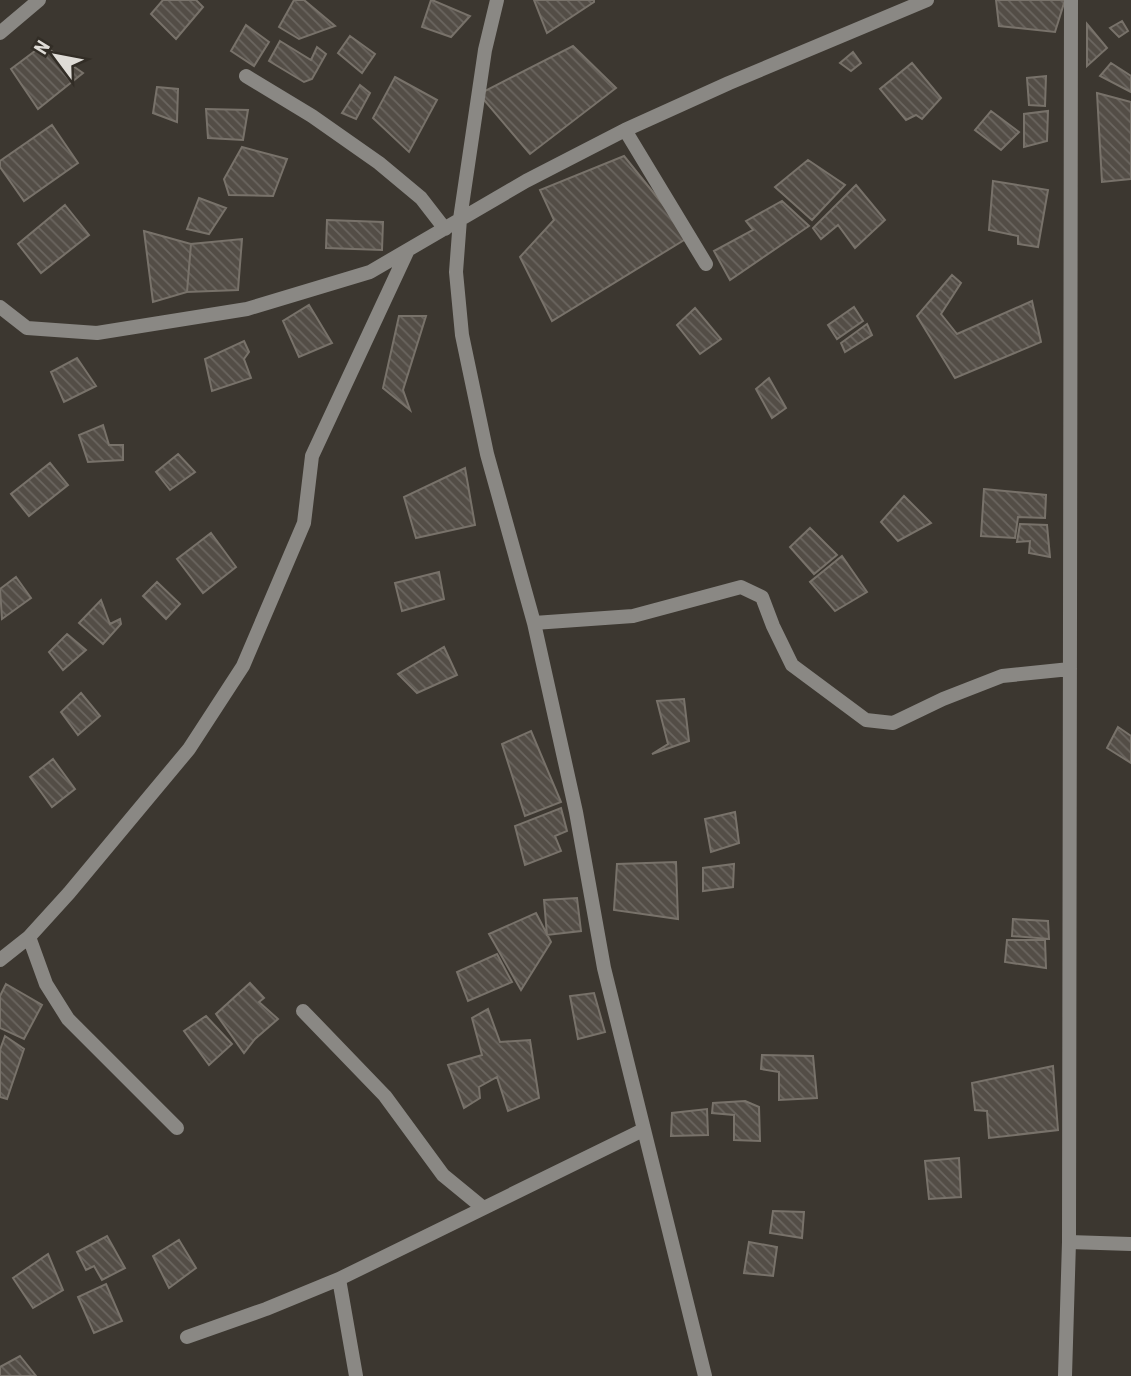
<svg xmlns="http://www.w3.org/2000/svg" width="1131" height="1376" font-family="'Roboto Condensed',sans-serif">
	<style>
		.building { fill: url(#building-back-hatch); stroke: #78726a; stroke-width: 2 }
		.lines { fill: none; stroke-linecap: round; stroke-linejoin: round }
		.street { stroke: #8a8884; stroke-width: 14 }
	</style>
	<defs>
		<pattern id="building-back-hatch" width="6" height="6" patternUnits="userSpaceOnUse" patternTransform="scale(1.75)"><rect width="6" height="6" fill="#534d46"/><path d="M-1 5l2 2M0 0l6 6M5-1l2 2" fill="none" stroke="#6b6660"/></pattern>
	</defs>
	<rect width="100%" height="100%" fill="#3c3730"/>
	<path class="building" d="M163,0H196L203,7L176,39L151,14Z
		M294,0H304L335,26L299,39L279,27Z
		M431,0H432L470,16L451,37L422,27Z
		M534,0H594V2L547,33Z
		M996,0H1065L1055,32L999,26Z
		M1122,21L1128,31L1119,37L1110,28Z
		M1087,24L1107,48L1087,66Z
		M246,25L269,42L254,66L231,51Z
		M350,36L375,54L362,73L338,53Z
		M280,41L311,60L317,47L326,54L312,79L304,82L269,61Z
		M43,45L83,73L38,109L11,69Z
		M573,46L616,88L530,154L479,94Z
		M853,52L861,63L851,71L840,63Z
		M912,63L941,98L922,119L916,115L906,120L880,89Z
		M1111,63L1131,76V92L1100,76Z
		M1046,76L1045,106L1029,105L1027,78Z
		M395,77L437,100L409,152L373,118Z
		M360,85L370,93L356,119L342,113Z
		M157,87L178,89L177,122L153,113Z
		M1097,93L1131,102V179L1102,182Z
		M206,109L248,110L243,140L208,138Z
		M991,111L1019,132L1001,150L975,130Z
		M1048,111L1047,141L1024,147V114Z
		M52,125L78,163L24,201L0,167V161Z
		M242,147L287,159L273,196L229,195L224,179Z
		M624,156L689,237L552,321L520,257L554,220L540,190Z
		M808,160L845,185L812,220L775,187Z
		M993,181L1048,190L1038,247L1018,244V236L989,230Z
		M856,185L885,220L855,248L838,225L821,239L813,228Z
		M199,198L226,208L209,234L187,229Z
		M782,201L809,226L730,280L714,251L753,230L746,221Z
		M65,205L89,235L41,273L18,244Z
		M327,220L383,222L382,250L326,248Z
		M144,231L191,244L187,292L153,302Z
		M242,239L238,290L187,292L191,244Z
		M952,275L961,283L941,314L957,334L1032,301L1041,342L955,378L917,316Z
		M309,305L332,343L299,357L283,321Z
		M854,307L863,321L837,339L828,325Z
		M695,308L721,339L700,354L677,325Z
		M399,316H426L403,390L410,410L383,388Z
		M867,324L872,335L845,352L841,343Z
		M244,341L249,352L244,359L251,378L212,391L205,359Z
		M77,358L96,386L64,402L51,372Z
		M769,378L786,408L772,418L756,389Z
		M103,425L109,445H123V460L88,462L79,435Z
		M178,454L195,472L170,490L156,472Z
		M50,463L68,485L29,516L11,494Z
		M465,468L475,525L416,538L404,497Z
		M984,489L1046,495L1045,518L1018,517L1015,538L981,536Z
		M904,496L931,523L898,541L881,522Z
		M1020,524L1047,525L1050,557L1029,553L1030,541L1017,542Z
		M810,528L837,555L814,574L790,547Z
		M211,533L236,567L203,593L177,559Z
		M842,556L867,592L835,611L810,582Z
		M439,572L444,599L402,611L395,583Z
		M16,577L31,598L2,619L0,589Z
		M157,582L180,604L166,619L143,596Z
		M101,600L110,624L120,619L121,624L103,644L79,623Z
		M67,634L86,650L63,670L49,652Z
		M444,647L457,675L417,693L398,674Z
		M81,693L100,716L78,735L61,712Z
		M684,699L689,741L652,754L668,744L657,701Z
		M1118,727L1131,736V763L1107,748Z
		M531,731L561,802L525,816L502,744Z
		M53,759L75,789L52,807L30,777Z
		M561,808L567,831L555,836L561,851L525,865L515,826Z
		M735,812L739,843L711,852L705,819Z
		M676,862L678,919L614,910L617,864Z
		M734,864L733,887L703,891V868Z
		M577,898L581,931L547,935L544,900Z
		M536,913L551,942L521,990L489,934Z
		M1013,919L1048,921L1049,939L1012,936Z
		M1007,940H1045L1046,968L1005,962Z
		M497,954L512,982L468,1001L457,972Z
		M250,983L264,998L259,1002L278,1019L255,1039L244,1053L216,1014Z
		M6,984L42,1005L24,1039L0,1028V996Z
		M594,993L605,1032L578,1039L570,996Z
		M488,1009L500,1042L530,1040L539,1098L508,1111L497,1077L479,1087L480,1098L464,1108L448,1065L482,1055L472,1018Z
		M206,1016L232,1044L209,1065L184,1031Z
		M5,1036L24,1049L7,1099L0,1097V1050Z
		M762,1055L813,1056L817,1098L779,1100V1072L761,1069Z
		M1053,1066L1058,1130L989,1138L987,1111L975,1110L972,1083Z
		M745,1101L759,1107L760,1141L734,1140V1115L712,1113L713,1103Z
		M707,1109L708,1135L671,1136L672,1113Z
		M959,1158L961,1197L929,1199L925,1161Z
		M773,1211L804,1212L802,1238L770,1233Z
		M107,1236L125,1268L102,1280L94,1266L86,1270L77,1252Z
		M179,1240L196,1268L169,1288L153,1256Z
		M749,1242L777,1247L773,1276L744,1273Z
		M48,1254L63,1290L33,1308L13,1278Z
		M106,1284L122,1321L94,1333L78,1297Z
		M20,1356L36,1376H0V1367Z"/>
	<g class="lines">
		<path class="street" d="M497,0L485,50L460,219L456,272L462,335L487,454L534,623L576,812L604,968L705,1376
			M0,33L39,0
			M246,76L312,116L379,163L421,198L445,229
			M625,130L706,264
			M0,307L27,328L97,333L247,309L370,272L526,181L625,130L729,83L927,0
			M534,623L633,616L741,587L762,597L773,626L792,665L866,720L893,723L943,699L1002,676L1070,669
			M29,937L46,984L68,1019L177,1128
			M0,960L29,937L69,893L189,749L243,666L304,523L312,456L407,252
			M303,1011L385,1096L443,1175L482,1207
			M1069,1242L1131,1244
			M187,1337L266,1309L339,1279
			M356,1376L339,1279L643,1130
			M1065,1376L1069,1242L1071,0"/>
	</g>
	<g transform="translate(56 56) rotate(302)" stroke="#322d26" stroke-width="5" paint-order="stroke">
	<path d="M0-5L12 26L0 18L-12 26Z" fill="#dfdcd7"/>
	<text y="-10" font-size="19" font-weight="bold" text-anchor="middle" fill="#dfdcd7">N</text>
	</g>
</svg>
